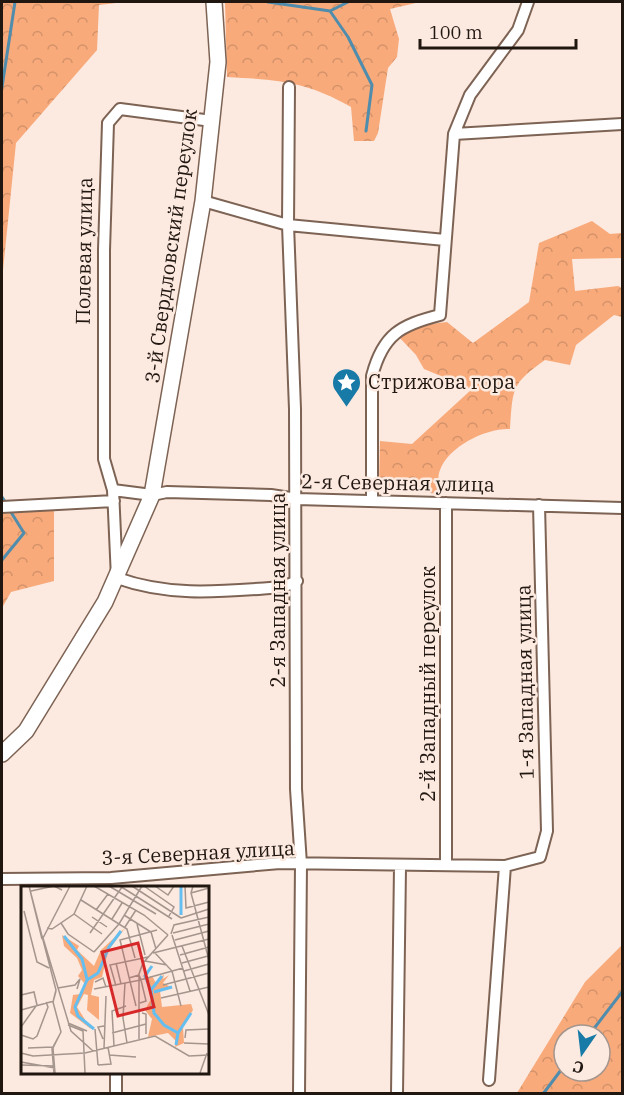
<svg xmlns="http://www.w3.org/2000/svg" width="624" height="1095" font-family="'IBM Plex Serif',serif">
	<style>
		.forest { fill: url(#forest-crowns); fill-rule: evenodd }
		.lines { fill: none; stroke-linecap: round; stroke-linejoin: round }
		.stream { stroke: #508cac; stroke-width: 3 }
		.minor-casing { stroke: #7d6354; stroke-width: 14 }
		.secondary-casing { stroke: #7d6354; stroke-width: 18 }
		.minor { stroke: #fff; stroke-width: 10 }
		.secondary { stroke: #fff; stroke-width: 15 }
		.labels { text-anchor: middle; stroke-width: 5; stroke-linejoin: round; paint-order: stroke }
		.street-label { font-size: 20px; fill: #211711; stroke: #fce9df }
		.poi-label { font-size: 20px; fill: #211711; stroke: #fce9df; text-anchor: start }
		.inset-river { fill: none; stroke: #64beef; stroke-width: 3 }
		.inset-road { fill: none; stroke: #a4958d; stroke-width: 1.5 }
		.view { fill: #d62828; fill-opacity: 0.15; stroke: #d62828; stroke-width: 3 }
		.inset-edge { fill: none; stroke: #211711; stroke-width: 3 }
	</style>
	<defs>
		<pattern id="forest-crowns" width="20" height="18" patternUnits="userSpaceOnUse" patternTransform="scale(1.5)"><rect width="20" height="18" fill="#f8aa7b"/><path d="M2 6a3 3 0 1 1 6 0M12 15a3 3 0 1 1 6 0" fill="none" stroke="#d49269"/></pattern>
	</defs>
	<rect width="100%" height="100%" fill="#fce9df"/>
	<path class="forest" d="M2,2H125L99,5L97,50L16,143L2,280Z
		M225,2H420L390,9L399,39L397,57L388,68L378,133L374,141H354L351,107C306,81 278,80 227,77Z
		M592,221L610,234L622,233V258L572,259L575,291L618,286L622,288V317L614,315L576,345L570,365L545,360C511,384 513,388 510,429C486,428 449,446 440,470C437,477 439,487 439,494L379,487L380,441L412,444L472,389L424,369L416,355L399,337L422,325L447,322L473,343L529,302L539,243Z
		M54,510V581L11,592L2,608V514Z
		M622,945V1093H517L585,982ZM564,1035H600V1071H564Z"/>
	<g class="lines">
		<path class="stream" d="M268,2L330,11L348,2
			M330,11L348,37L372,85L366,131
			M2,87L15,2
			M2,497L6,503
			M2,560L24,533L9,509
			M589,1035L622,992
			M543,1094L564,1066"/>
		<defs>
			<path id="minor" d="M289,87L288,225L295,409L296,789L301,864L299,1094
				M454,134L622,124
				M203,201L288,225L445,240
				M113,490L104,459V250L108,123L120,109L212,121
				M372,501V376C383,334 401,325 440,315L454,134L470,95L518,30L528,2
				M2,507L114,501
				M297,581L283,587C225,591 173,598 117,578L113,490L152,495L167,492L271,495L297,499L622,508
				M446,864V503
				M2,879L111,878L280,863L505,866L540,857L547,831L539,505
				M116,1072V1094
				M489,1080L505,866
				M397,1094L400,867"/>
			<path id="secondary" d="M2,754L26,731L105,602L152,495L203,201L218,62L214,2"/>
		</defs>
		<use href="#minor" class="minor-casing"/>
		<use href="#secondary" class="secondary-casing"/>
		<use href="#minor" class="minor"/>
		<use href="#secondary" class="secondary"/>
	</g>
	<defs>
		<symbol id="sight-pin" viewBox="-11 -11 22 30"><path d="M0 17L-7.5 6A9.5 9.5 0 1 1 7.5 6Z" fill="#187aa6" stroke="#fce9df"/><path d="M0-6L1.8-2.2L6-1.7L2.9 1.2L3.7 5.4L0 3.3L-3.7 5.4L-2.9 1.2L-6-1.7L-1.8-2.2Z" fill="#fff"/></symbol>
	</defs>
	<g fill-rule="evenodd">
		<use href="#sight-pin" x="330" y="366" width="33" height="45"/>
	</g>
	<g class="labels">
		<g class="street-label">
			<text transform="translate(171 246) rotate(-82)" y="7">3-й Свердловский переулок</text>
			<text transform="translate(84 251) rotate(-89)" y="7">Полевая улица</text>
			<text transform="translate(398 483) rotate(1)" y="7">2-я Северная улица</text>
			<text transform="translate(278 590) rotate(-90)" y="7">2-я Западная улица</text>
			<text transform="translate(525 682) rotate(-91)" y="7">1-я Западная улица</text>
			<text transform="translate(428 684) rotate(-90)" y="7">2-й Западный переулок</text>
			<text transform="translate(198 853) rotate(-3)" y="7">3-я Северная улица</text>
		</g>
		<g class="poi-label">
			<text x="368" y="389">Стрижова гора</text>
		</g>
	</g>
	<g transform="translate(21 886)">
		<rect width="188" height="188" fill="#fce9df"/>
		<path d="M104,42L87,65L81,91L73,94L70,109L78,111V134L66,124L67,109L63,108L56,121L70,143L49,127L52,109L60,108L64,98L57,90L61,84L56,72L43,60L41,49L58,60L56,64L73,80L80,64ZM143,88L142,93L148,89L142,97L152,102L139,105L141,121L170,118L172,124L162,141L163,157L154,161L155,155L147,147L127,151L131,133L124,124L130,113L125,92L131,90L135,97Z" fill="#f8aa7b"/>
		<path class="inset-river" d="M160,29V0M43,50L61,73L66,93M141,90L130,104L133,127L143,139L157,147L155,159M130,104L124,90L131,80M133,106L151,101M73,143L57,130L54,121L66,94L77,87L88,61L100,45M157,147L170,127"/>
		<path class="inset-road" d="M8,0L21,53M8,0L35,104L32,116L40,146L32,162L34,187M49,0L22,52L50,145L72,165M73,0L123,29L147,49M88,0L135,28M99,0L151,33M111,0L160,32M123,0L153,21L148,30M134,0L147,9L153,0M164,0L165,22L188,16M172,0L170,7L188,74M10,5L33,0L41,4M170,7L188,2M60,14L106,43L114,72M75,24L87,8M3,25L16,76L28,82M53,28L81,48M103,29L130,46L135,63M71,31L86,41M160,32L188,23M91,33L101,17M40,37L47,48L73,66M116,38L124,69M104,41L115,24M26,42L31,43L53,28L66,0M69,47L101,1M152,47L188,38M150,48L153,39L188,31M151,49L169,105M154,54L188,45M161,60L188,129M73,66L98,38L121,0M132,67L188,53M134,67L151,85L160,120M159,69L188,61M124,75L146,79M95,77L100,98M161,77L187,70M163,85L188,78M119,94L162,82M74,96L82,92L85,101M104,97L102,132L106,157M142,99L188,87M95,100L89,79L127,71M37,102L54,99L59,93L56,103M73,103L120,94L118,89L108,92M0,109L13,106L16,119M140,112L188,101M119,117L125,115L120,94M115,120L99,54L136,44M0,124L33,115M121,127L125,128V148M47,137L66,145M47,139L62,145L64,187M0,141L15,120M74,143L77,179M91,147L125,138M0,149L12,153L16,150L27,121L25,116M164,152L165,144L188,143M82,153L77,141L83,140M118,153V88L122,77L147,49M163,157L188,158M93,160L91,125L105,120M7,162L32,161M83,162L85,110M0,167L12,170L64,167L134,150L168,170L188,169M88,169L115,171M0,176L34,182M0,179L34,180M77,179L90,178L87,161M33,187L31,163L40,146L32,116L35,105M179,187L186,167"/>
		<path class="view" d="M117,57L133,121L97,130L81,66Z"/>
		<rect width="188" height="188" class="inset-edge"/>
	</g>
	<rect width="624" height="1095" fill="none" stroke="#211711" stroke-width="6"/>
	<g transform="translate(582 1053) rotate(194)"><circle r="28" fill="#fce9df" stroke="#a4958d" stroke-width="1.5"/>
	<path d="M0-4.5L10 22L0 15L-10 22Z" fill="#187aa6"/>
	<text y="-9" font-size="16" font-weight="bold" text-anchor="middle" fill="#211711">С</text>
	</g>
	<path d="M420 39v9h156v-9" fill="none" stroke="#211711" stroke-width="3"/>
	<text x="429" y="39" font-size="18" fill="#211711" stroke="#fce9df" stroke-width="4.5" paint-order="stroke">100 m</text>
</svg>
